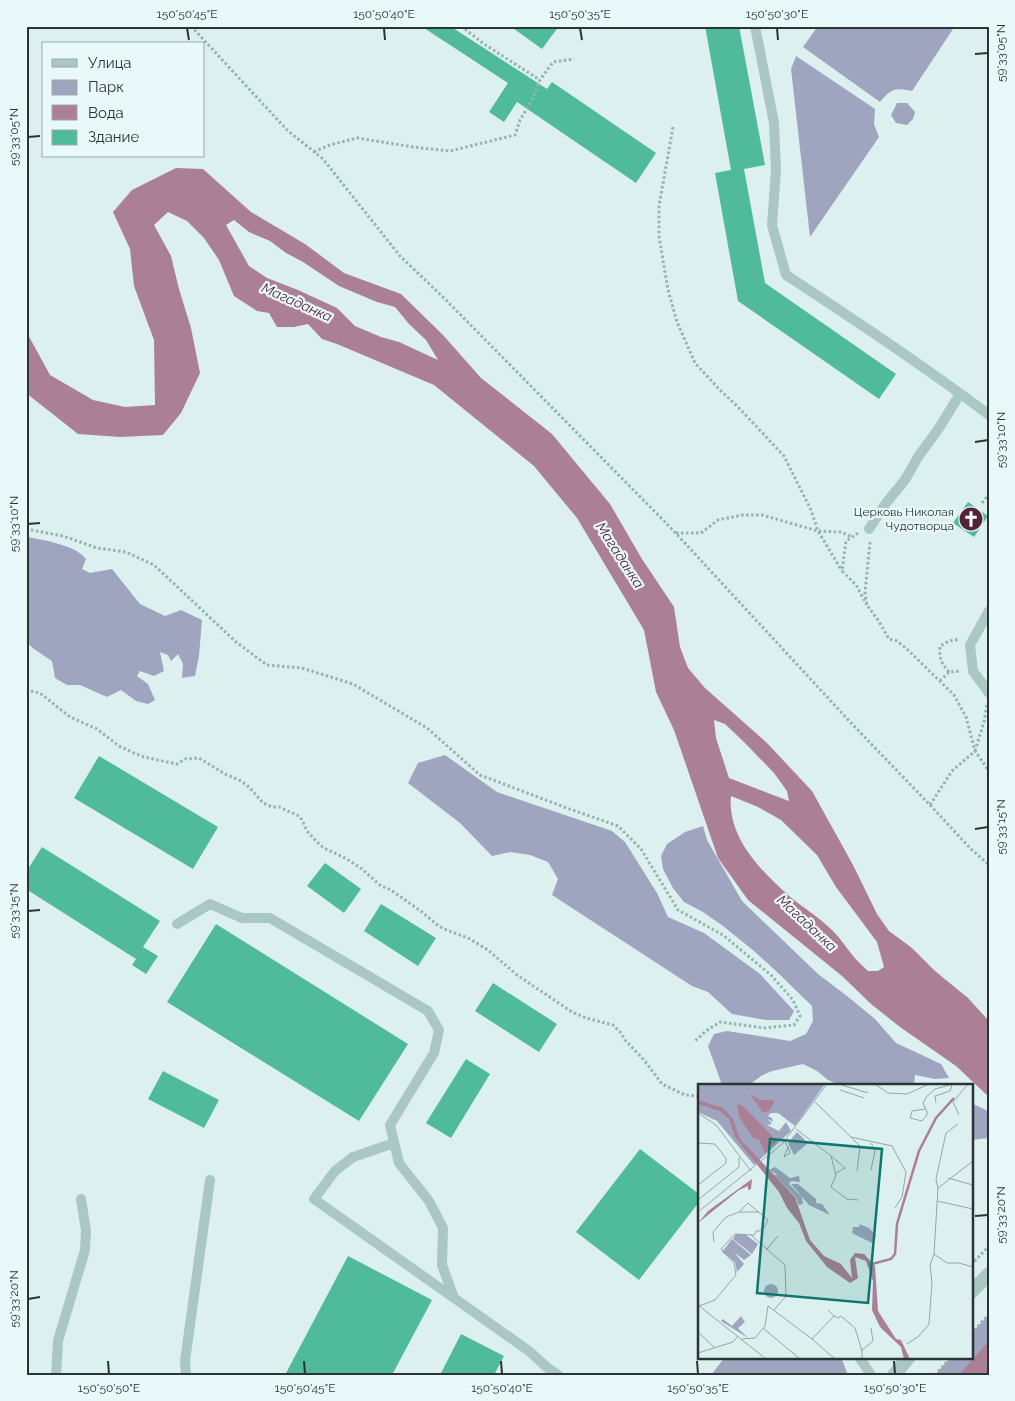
<svg xmlns="http://www.w3.org/2000/svg" width="1015" height="1401" font-family="Raleway,sans-serif">
	<style>
		.green { fill: #9fa5be }
		.water { fill: #ab7f95; fill-rule: evenodd }
		.building { fill: #50bb9b }
		.lines { fill: none; stroke-linecap: round; stroke-linejoin: round }
		.path { stroke: #95b3af; stroke-width: 3; stroke-dasharray: 2.5 2.5; stroke-linecap: butt }
		.service { stroke: #aac7c5; stroke-width: 10 }
		.tertiary { stroke: #aac7c5; stroke-width: 14 }
		.ticks { fill: none; stroke: #293533; stroke-width: 2 }
		.labels { text-anchor: middle; stroke-width: 4.5; stroke-linejoin: round; paint-order: stroke }
		.poi-label { font-size: 12px; fill: #293533; stroke: #e9f8f8; text-anchor: end }
		.water-label { font-size: 14px; font-style: italic; fill: #53223a; stroke: #e9f8f8 }
		.inset-river { fill: none; stroke: #ab7f95; stroke-width: 2.5 }
		.inset-road { fill: none; stroke: #95a5a4; stroke-width: 1 }
		.view { fill: #0f766e; fill-opacity: 0.15; stroke: #0f766e; stroke-width: 2.5 }
		.inset-edge { fill: none; stroke: #293533; stroke-width: 2.5 }
		.neatline { fill: none; stroke: #293533; stroke-width: 2 }
		.ticks-label { font-size: 12px; text-anchor: middle; fill: #293533 }
	</style>
	<rect width="100%" height="100%" fill="#ddf0f0"/>
	<path class="green" d="M818,26H955L912,91C894,87 891,89 880,102L803,47Z
		M796,56L875,109L874,124L879,137L810,237L791,69Z
		M897,103H907L915,112L913,119L907,125L896,123L891,115Z
		M27,537C43,540 76,545 86,559L82,569L90,573L112,569L140,604L165,616L181,610L202,620L199,656L195,676L182,678L183,664L178,654L171,661L168,655L160,652L164,671L154,676L140,671L137,676L148,684L155,700L148,704L136,701L121,690L107,697L80,685H67L55,678L52,661L34,649L26,642Z
		M445,755L497,792L612,831L625,842L657,893L668,917L704,933L760,974L794,1011L789,1020H766L732,1014L708,992L692,986L552,895L558,879L548,862L530,855L510,852L492,856L460,823L408,783L418,763Z
		M703,826L707,840L742,901L818,974L847,996L875,1019L896,1043L941,1064L949,1078L935,1079L915,1075L914,1085H840L828,1080L817,1071L803,1064L772,1071L761,1076L749,1085H722L708,1046L714,1034L727,1031L790,1041L806,1034L813,1021L812,1006L777,972L754,951L723,926L703,912L684,902L673,888L663,869L661,856L667,844L685,832Z
		M971,1103L986,1110L989,1113V1138L971,1140Z
		M989,1314V1375H935L951,1357H971V1334Z
		M725,1357H841L848,1375H711Z"/>
	<path class="water" d="M176,168L203,169L251,212L305,244L344,273L401,294L443,335L481,378L552,434L610,504L642,559L674,607L680,647L688,668L705,688L767,743L812,791L853,865L877,914L889,931L912,948L935,971L968,998L989,1021V1097L956,1066L900,1027L871,1004L842,976L748,900L718,858L674,730L656,692L644,630L577,518L534,466L434,385L337,344L322,339L308,324L294,327H277L269,313L257,311L234,296L219,260L204,238L187,221L168,212L154,225L171,256L179,289L191,328L200,373L181,413L163,435L120,437L78,434L26,393V331L50,375L93,400L125,407L155,405L154,340L134,286L130,249L113,212L132,190ZM234,220L249,232L270,241L286,253L303,262L339,286L377,302L395,307L409,324L426,340L438,360L399,342L381,337L355,326L337,308L298,290L267,278L249,266L226,225ZM714,720L725,724L744,742L774,773L787,791L789,801L729,778L716,738ZM731,796L758,807L781,820L817,855L836,887L877,942L884,967L878,971H868C863,966 858,962 854,957C847,949 841,939 833,931C819,917 802,907 788,895C760,870 727,836 731,796Z
		M989,1341V1375H961L960,1374Z"/>
	<path class="building" d="M421,26H450L547,89L552,82L656,153L636,183L517,102L504,122L489,112L508,83Z
		M510,26H559L542,49Z
		M705,26H739L765,165L744,169L765,283L896,374L879,399L738,301L715,173L731,170Z
		M968,502L988,516L974,537L953,523Z
		M99,756L218,827L193,869L74,798Z
		M42,847L160,921L143,947L158,956L146,974L132,965L136,959L26,889V872Z
		M325,863L361,889L344,913L307,886Z
		M381,904L436,938L418,966L364,931Z
		M216,924L408,1044L359,1121L167,1002Z
		M493,983L557,1024L539,1052L475,1011Z
		M466,1059L490,1074L451,1138L426,1123Z
		M163,1071L219,1100L204,1128L148,1099Z
		M640,1149L699,1194V1202L639,1280L576,1232Z
		M348,1256L432,1300L392,1375H285Z
		M461,1334L504,1356L494,1375H440Z"/>
	<g class="lines">
		<path class="path" d="M191,26L287,130L323,159L400,256L446,300L670,527L853,725L930,805L952,771L975,751L989,771
			M461,26L484,44L540,80
			M673,127L659,206V236L668,290L677,322L695,363L718,388L741,410L784,456L811,510L818,531L841,532L852,537
			M314,152L330,145L357,138L420,148L450,151L515,135L520,120L532,100L540,80L553,62L574,59
			M982,503L989,494
			M26,529L63,536L97,548L126,552L154,565L236,642L267,665L302,668L353,684L427,728L480,775L564,807L618,826L641,849L678,910L723,935L771,975L793,1000L800,1016L794,1025L765,1028L720,1022L706,1031L694,1042
			M676,533H701L718,520L742,515H762L818,531L842,571
			M858,533L846,541L842,571L856,585L867,605
			M870,542L865,593L867,605L878,620L889,639L897,641L907,649L954,695L966,717L975,751
			M949,672C941,663 939,658 940,646L949,641L960,639
			M940,681L949,672L960,671
			M26,690L40,693L70,717L97,729L119,746L134,753L144,757L177,764L185,759L199,758L225,774L241,781L249,787L263,803L272,807H279L299,816L302,820L307,831L318,843L324,848L347,859L362,869L381,886L391,890L422,912L436,924L444,929L468,938L488,950L517,975L572,1012L586,1018L613,1025L621,1033L625,1040L644,1060L662,1084L685,1095L699,1096
			M975,751L984,722L987,704
			M930,805L970,848L989,865
			M971,1265L989,1246
			M971,1334L989,1314
			M935,1375L951,1357"/>
		<path class="service" d="M755,26L774,123L776,170L772,225L786,275C855,320 923,365 989,415
			M869,529L886,503L905,480L918,457L939,428L960,394
			M989,611L970,645L973,671L989,693
			M177,924L210,904L242,918H270L428,1011L439,1030L434,1053L390,1125L399,1163L429,1201L443,1228L442,1265L454,1298L529,1351L549,1369L558,1375
			M394,1143L353,1157L335,1171L314,1199L454,1298
			M859,1357L871,1375
			M56,1375L58,1341L85,1250L86,1231L81,1199
			M186,1375L185,1361L210,1180"/>
		<path class="tertiary" d="M971,1292L989,1274
			M894,1375L909,1357"/>
	</g>
	<path class="ticks" d="M187,28L189,40M384,28L385,40M580,28L582,40M777,28L778,40M975,54L988,53M28,137L40,136M975,442L988,440M28,524L40,523M975,829L988,827M28,911L40,910M975,1216L988,1215M28,1299L40,1297M108,1361L109,1374M304,1361L305,1374M501,1361L502,1374M697,1361L698,1374M894,1361L895,1374"/>
	<defs>
		<symbol id="church-disc" viewBox="-11 -11 22 22"><circle r="9.5" fill="#53223a" stroke="#e9f8f8"/><path d="M-1.2-6h2.4v3.5h3.3v2.4h-3.3V6h-2.4V-.1h-3.3v-2.4h3.3Z" fill="#fff"/></symbol>
	</defs>
	<g fill-rule="evenodd">
		<use href="#church-disc" x="957" y="505" width="28" height="28"/>
	</g>
	<g class="labels">
		<g class="poi-label">
			<text x="954" y="516">Церковь Николая<tspan x="954" dy="14">Чудотворца</tspan></text>
		</g>
		<g class="water-label">
			<text transform="translate(297 302) rotate(24)" y="5">Магаданка</text>
			<text transform="translate(620 555) rotate(57)" y="5">Магаданка</text>
			<text transform="translate(807 923) rotate(43)" y="5">Магаданка</text>
		</g>
	</g>
	<g transform="translate(698 1084)">
		<rect width="275" height="275" fill="#ddf0f0"/>
		<path d="M0,0H127L97,42L80,29H73L70,32L74,34L75,38L70,35L74,40L69,41L81,47L88,38L93,47L56,81L19,37L0,28ZM99,48L110,59L96,71L90,59ZM77,83L92,94L101,92L102,98L93,97L91,100L104,113L105,120L101,121L97,112L76,91H80L71,86ZM93,100H100L118,115V119L124,120L132,131L111,121ZM161,140L171,144L178,152L174,159L154,149L155,143H162ZM38,150H47L60,160L54,170L35,155ZM34,155L53,171L46,176L36,168L46,180L39,188L37,178L24,168ZM66 207a7 7 0 1 1 14 0a7 7 0 1 1-14 0ZM43,232L47,238L40,244L50,254L23,237L25,235L34,242Z" fill="#9fa5be"/>
		<path d="M52,10L62,16H76V19L71,27L65,29ZM0,16L25,24L35,35L42,55L97,113L112,156L126,172L143,180L154,194L152,176L157,169L166,170L177,182L180,227L198,255L203,256L212,275H206L203,263L182,243L174,226L175,197L168,177L157,173L160,194L152,199L129,183L108,157L101,139L89,124L81,108L37,53L31,35L22,27L0,20ZM39,20L44,21L76,54L78,58L67,69L61,55L55,54L41,33ZM54,95L53,105L50,106V102L41,106L0,139L10,127Z" fill="#ab7f95"/>
		<path class="inset-river" d="M174,180L193,175L197,170L199,140L221,67L238,34L256,14"/>
		<path class="inset-road" d="M177,0L190,9L209,10L231,0M144,1L170,9M142,6L166,14M117,18L162,62L159,87M238,19L237,12L252,7L254,1M227,25L214,27L212,34L224,37L229,31V28L225,19L229,12L237,5L255,0M0,29L18,41L53,87M261,31L255,18L270,0M98,45L133,72L138,91L133,103L149,115L160,116M153,53L194,62L208,88L204,113L197,124M87,58L90,63L86,73L92,69L90,63M0,59L17,60L28,74V79L0,101M173,59L177,67L173,86M133,72L147,84L138,89M250,94L275,101M240,104L238,95L248,49L260,40M0,116L41,83V73M239,117L275,125M0,128L84,60L129,0M41,128H61M53,151L87,181L88,212L76,226M16,158L15,148L28,133L41,128L50,119L70,136L66,144L59,148M68,166L80,152M236,170L249,179H261L275,183M0,221L68,275M1,222L17,216L38,191L36,179L23,165L37,150L56,151L59,146M136,232L140,234L143,232L157,244L164,267M65,244L102,275M0,248L17,264M44,255L57,254L67,242L70,222L114,255L136,232L130,226M114,255L137,275M209,260L221,252L231,240L234,199L232,181L236,170L240,104L275,77M0,269L35,258L40,252M164,275V266L175,257L173,244"/>
		<path class="view" d="M72,55L184,65L170,219L59,209Z"/>
		<rect width="275" height="275" class="inset-edge"/>
	</g>
	<rect width="1015" height="1401" fill="none" stroke="#e9f8f8" stroke-width="55"/>
	<rect x="42" y="42" width="162" height="115" fill="#e9f8f8" stroke="#9caaa9"/>
	<rect x="52" y="59" width="25" height="8" fill="#aac7c5" stroke="#9caaa9"/>
	<text x="88" y="68" font-size="15" fill="#293533">Улица</text>
	<rect x="52" y="80" width="25" height="15" fill="#9fa5be" stroke="#9caaa9"/>
	<text x="88" y="92" font-size="15" fill="#293533">Парк</text>
	<rect x="52" y="105" width="25" height="15" fill="#ab7f95" stroke="#9caaa9"/>
	<text x="88" y="118" font-size="15" fill="#293533">Вода</text>
	<rect x="52" y="130" width="25" height="15" fill="#50bb9b" stroke="#9caaa9"/>
	<text x="88" y="142" font-size="15" fill="#293533">Здание</text>
	<rect x="28" y="28" width="960" height="1346" class="neatline"/>
	<g class="ticks-label">
		<text x="187" y="18">150°50'45"E</text>
		<text x="384" y="18">150°50'40"E</text>
		<text x="580" y="18">150°50'35"E</text>
		<text x="777" y="18">150°50'30"E</text>
		<text transform="translate(1001 53) rotate(-90)" y="4">59°33'05"N</text>
		<text transform="translate(14 137) rotate(-90)" y="4">59°33'05"N</text>
		<text transform="translate(1001 440) rotate(-90)" y="4">59°33'10"N</text>
		<text transform="translate(14 524) rotate(-90)" y="4">59°33'10"N</text>
		<text transform="translate(1001 827) rotate(-90)" y="4">59°33'15"N</text>
		<text transform="translate(14 911) rotate(-90)" y="4">59°33'15"N</text>
		<text transform="translate(1001 1215) rotate(-90)" y="4">59°33'20"N</text>
		<text transform="translate(14 1299) rotate(-90)" y="4">59°33'20"N</text>
		<text x="109" y="1392">150°50'50"E</text>
		<text x="305" y="1392">150°50'45"E</text>
		<text x="502" y="1392">150°50'40"E</text>
		<text x="698" y="1392">150°50'35"E</text>
		<text x="895" y="1392">150°50'30"E</text>
	</g>
</svg>
